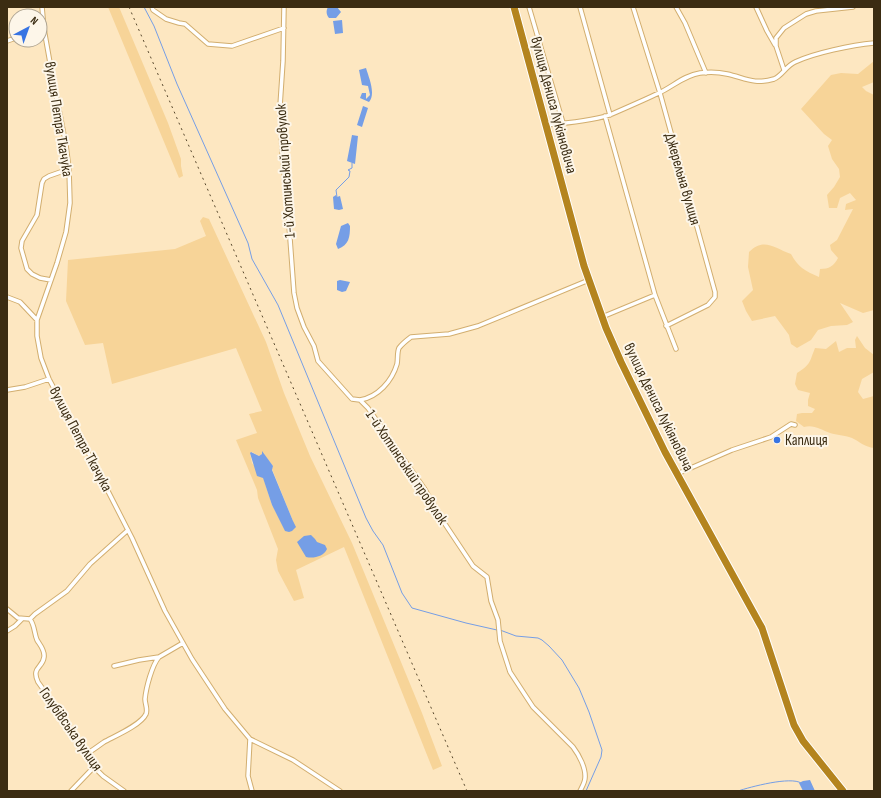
<svg xmlns="http://www.w3.org/2000/svg" width="881" height="798" font-family="'Sofia Sans Condensed',sans-serif">
	<style>
		.green { fill: #f7d498; fill-rule: evenodd }
		.water { fill: #759ee6 }
		.lines { fill: none; stroke-linecap: round; stroke-linejoin: round }
		.stream { stroke: #759ee6; stroke-width: 1 }
		.street-casing { stroke: #d2ae6f; stroke-width: 5.5 }
		.highway-casing { stroke: #fff; stroke-width: 9 }
		.street { stroke: #fff; stroke-width: 3.5 }
		.highway { stroke: #b4841e; stroke-width: 7 }
		.rail { stroke: #57472c; stroke-width: 1; stroke-dasharray: 2 4; stroke-linecap: butt }
		.poi-dot { fill: #3774e3; stroke: #fdf6e9; stroke-width: 1.5 }
		.labels { text-anchor: middle; stroke-width: 4; stroke-linejoin: round; paint-order: stroke }
		.street-label { font-size: 15px; fill: #3b2c12; stroke: #fdf6e9 }
		.poi-label { font-size: 15px; fill: #3b2c12; stroke: #fdf6e9; text-anchor: start }
	</style>
	<rect width="100%" height="100%" fill="#fde7c1"/>
	<path class="green" d="M108,7H119L168,123L181,159V166L183,176L179,178Z
		M874,61V82L862,87L866,91L874,95V310L863,313L840,303L853,322L847,325L831,326L818,330L811,340L797,348L791,344L789,335L775,316L752,321L746,311L742,301L753,290L748,267L749,252C764,237 774,248 791,254C798,267 805,271 819,277L820,269C829,269 834,266 838,258L831,250L830,245L837,240L853,209L845,210L846,204L856,200L850,193L840,198L837,208H829L827,195L834,187L840,177L839,169L832,159L828,146L832,140L824,134L801,109L831,75L841,73L858,74Z
		M203,217L209,219L266,342L284,393L310,456L352,543L422,713L442,766L433,770L344,547L296,570L304,598L294,601L278,571L276,560L278,549L258,498L257,490L236,440L257,433L249,414L262,411L236,348L112,384L103,343L85,345L66,301L68,260L175,249L206,236L200,221ZM252,452L259,456L262,454V452L273,466L272,469L293,521L277,514L272,505L263,477L252,463L250,453Z
		M857,336L865,348L874,355V372L862,379L858,392L863,399L874,396V448C865,447 860,442 852,438C844,435 837,435 830,433C822,430 813,424 804,427L796,421L797,414L802,413H812L815,409L808,406V400L810,393L798,390L795,384L797,373C811,364 809,363 815,348L826,349L836,341L839,352L847,348H856L855,340Z"/>
	<path class="water" d="M328,7H337L341,12L336,18H329C326,14 326,11 328,7Z
		M342,20L343,33L335,34L333,21Z
		M366,68C369,78 376,94 369,102L360,98L362,93H366V99L370,95L368,86L362,85L359,70Z
		M363,106L368,108L362,127L357,125Z
		M352,135L358,136L355,164L347,161Z
		M336,195L337,197L340,196L343,209L339,210L334,209L333,197Z
		M348,223L350,226C350,237 349,245 338,249L336,244L341,226Z
		M340,280L350,282L346,291L342,292L337,290V281Z
		M262,451L273,466L272,470L293,521L296,527L292,531L289,532L285,531L272,505L263,478L257,476L250,453L251,452L259,456L262,454Z
		M311,535L315,539L317,542L325,545L327,549C324,556 314,559 306,557L297,542L304,536Z
		M810,780L815,791H803L799,783L803,781Z"/>
	<g class="lines">
		<path class="stream" d="M144,7L154,26L177,84L248,243L252,259L278,305L366,518L373,531L383,545L402,593L412,608L466,623L497,630
			M337,197L336,190L349,177L350,171L348,170L352,168V163
			M500,630L516,636L538,638L542,640L549,646L562,660L579,688L589,712L602,750L601,757L586,791
			M738,791C750,787 791,776 801,783"/>
		<defs>
			<path id="street" d="M42,7L44,29L52,74L66,145L69,169L70,203L66,232L57,263L37,320V336L41,358L49,379L91,458L132,538L165,611L192,659L225,709L250,739L293,760L340,791
				M152,7L153,10L166,19L179,23L185,24L208,44L232,46L284,28
				M284,7L283,61L280,106L282,152L289,225L294,293L297,308L304,327L314,346L318,361L352,399L360,400L368,408L424,488L445,524L473,566L487,577L491,601L498,620L500,641L510,672L533,707L573,747C579,755 586,768 585,778C585,782 582,787 580,791
				M529,7L563,123
				M580,7L610,115
				M633,7L660,93L715,292V297L708,305L666,326
				M676,7L685,23L706,73
				M756,7L767,31L775,45
				M7,41L16,38
				M784,70L776,46V38L784,28L806,14L816,11L853,7
				M605,116L655,295L676,349
				M547,125C565,123 595,121 612,114C628,107 644,100 659,93C672,87 685,75 700,73C709,72 718,72 727,74C745,78 754,85 774,79C782,76 786,66 795,62C814,53 852,45 874,43
				M51,280L40,278L32,274L27,269L21,248L22,241L37,215L42,183L44,179L49,176L69,169
				M7,297L20,302L37,320
				M602,317L655,295
				M7,390L25,387L49,379
				M360,400C378,397 392,381 397,364C398,359 397,352 399,348C402,344 407,340 411,337L449,334L478,326L589,280
				M677,474L732,450L771,437L791,424L795,425
				M7,609L18,618L30,619C35,626 34,633 37,640C40,645 45,650 44,657C43,668 31,667 38,682L63,717L94,767L103,776L124,791
				M30,619L35,614L67,591L90,564L128,530
				M7,631L15,626L22,619
				M114,666L139,660L159,657
				M250,739L248,776L252,791
				M86,754C92,751 98,746 104,742C115,736 141,725 146,714C148,709 145,704 145,699C146,688 152,665 159,657L183,643
				M71,791L94,767"/>
			<path id="highway" d="M514,7L584,266L606,328L621,362L665,452L762,628L794,725L803,741L843,791"/>
		</defs>
		<use href="#street" class="street-casing"/>
		<use href="#highway" class="highway-casing"/>
		<use href="#street" class="street"/>
		<use href="#highway" class="highway"/>
		<path class="rail" d="M129,7L467,791"/>
	</g>
	<circle class="poi-dot" cx="777" cy="440" r="4"/>
	<g class="labels">
		<g class="street-label">
			<text transform="translate(554 105) rotate(75)" y="5">вулиця Дениса Лукіяновича</text>
			<text transform="translate(59 119) rotate(81)" y="5">вулиця Петра Ткачука</text>
			<text transform="translate(285 171) rotate(-94)" y="5">1-й Хотинський провулок</text>
			<text transform="translate(683 179) rotate(74)" y="5">Джерельна вулиця</text>
			<text transform="translate(659 407) rotate(64)" y="5">вулиця Дениса Лукіяновича</text>
			<text transform="translate(81 439) rotate(62)" y="5">вулиця Петра Ткачука</text>
			<text transform="translate(407 467) rotate(56)" y="5">1-й Хотинський провулок</text>
			<text transform="translate(71 729) rotate(55)" y="5">Голубівська вулиця</text>
		</g>
		<g class="poi-label">
			<text x="785" y="445">Каплиця</text>
		</g>
	</g>
	<rect width="881" height="798" fill="none" stroke="#3b2c12" stroke-width="16"/>
	<g transform="translate(28 28) rotate(41)"><circle r="19" fill="#fdf6e9" stroke="#afa593"/>
	<path d="M0-3L7 15L0 10L-7 15Z" fill="#3774e3"/>
	<text y="-6" font-size="11" font-weight="bold" text-anchor="middle" fill="#3b2c12">N</text>
	</g>
</svg>
